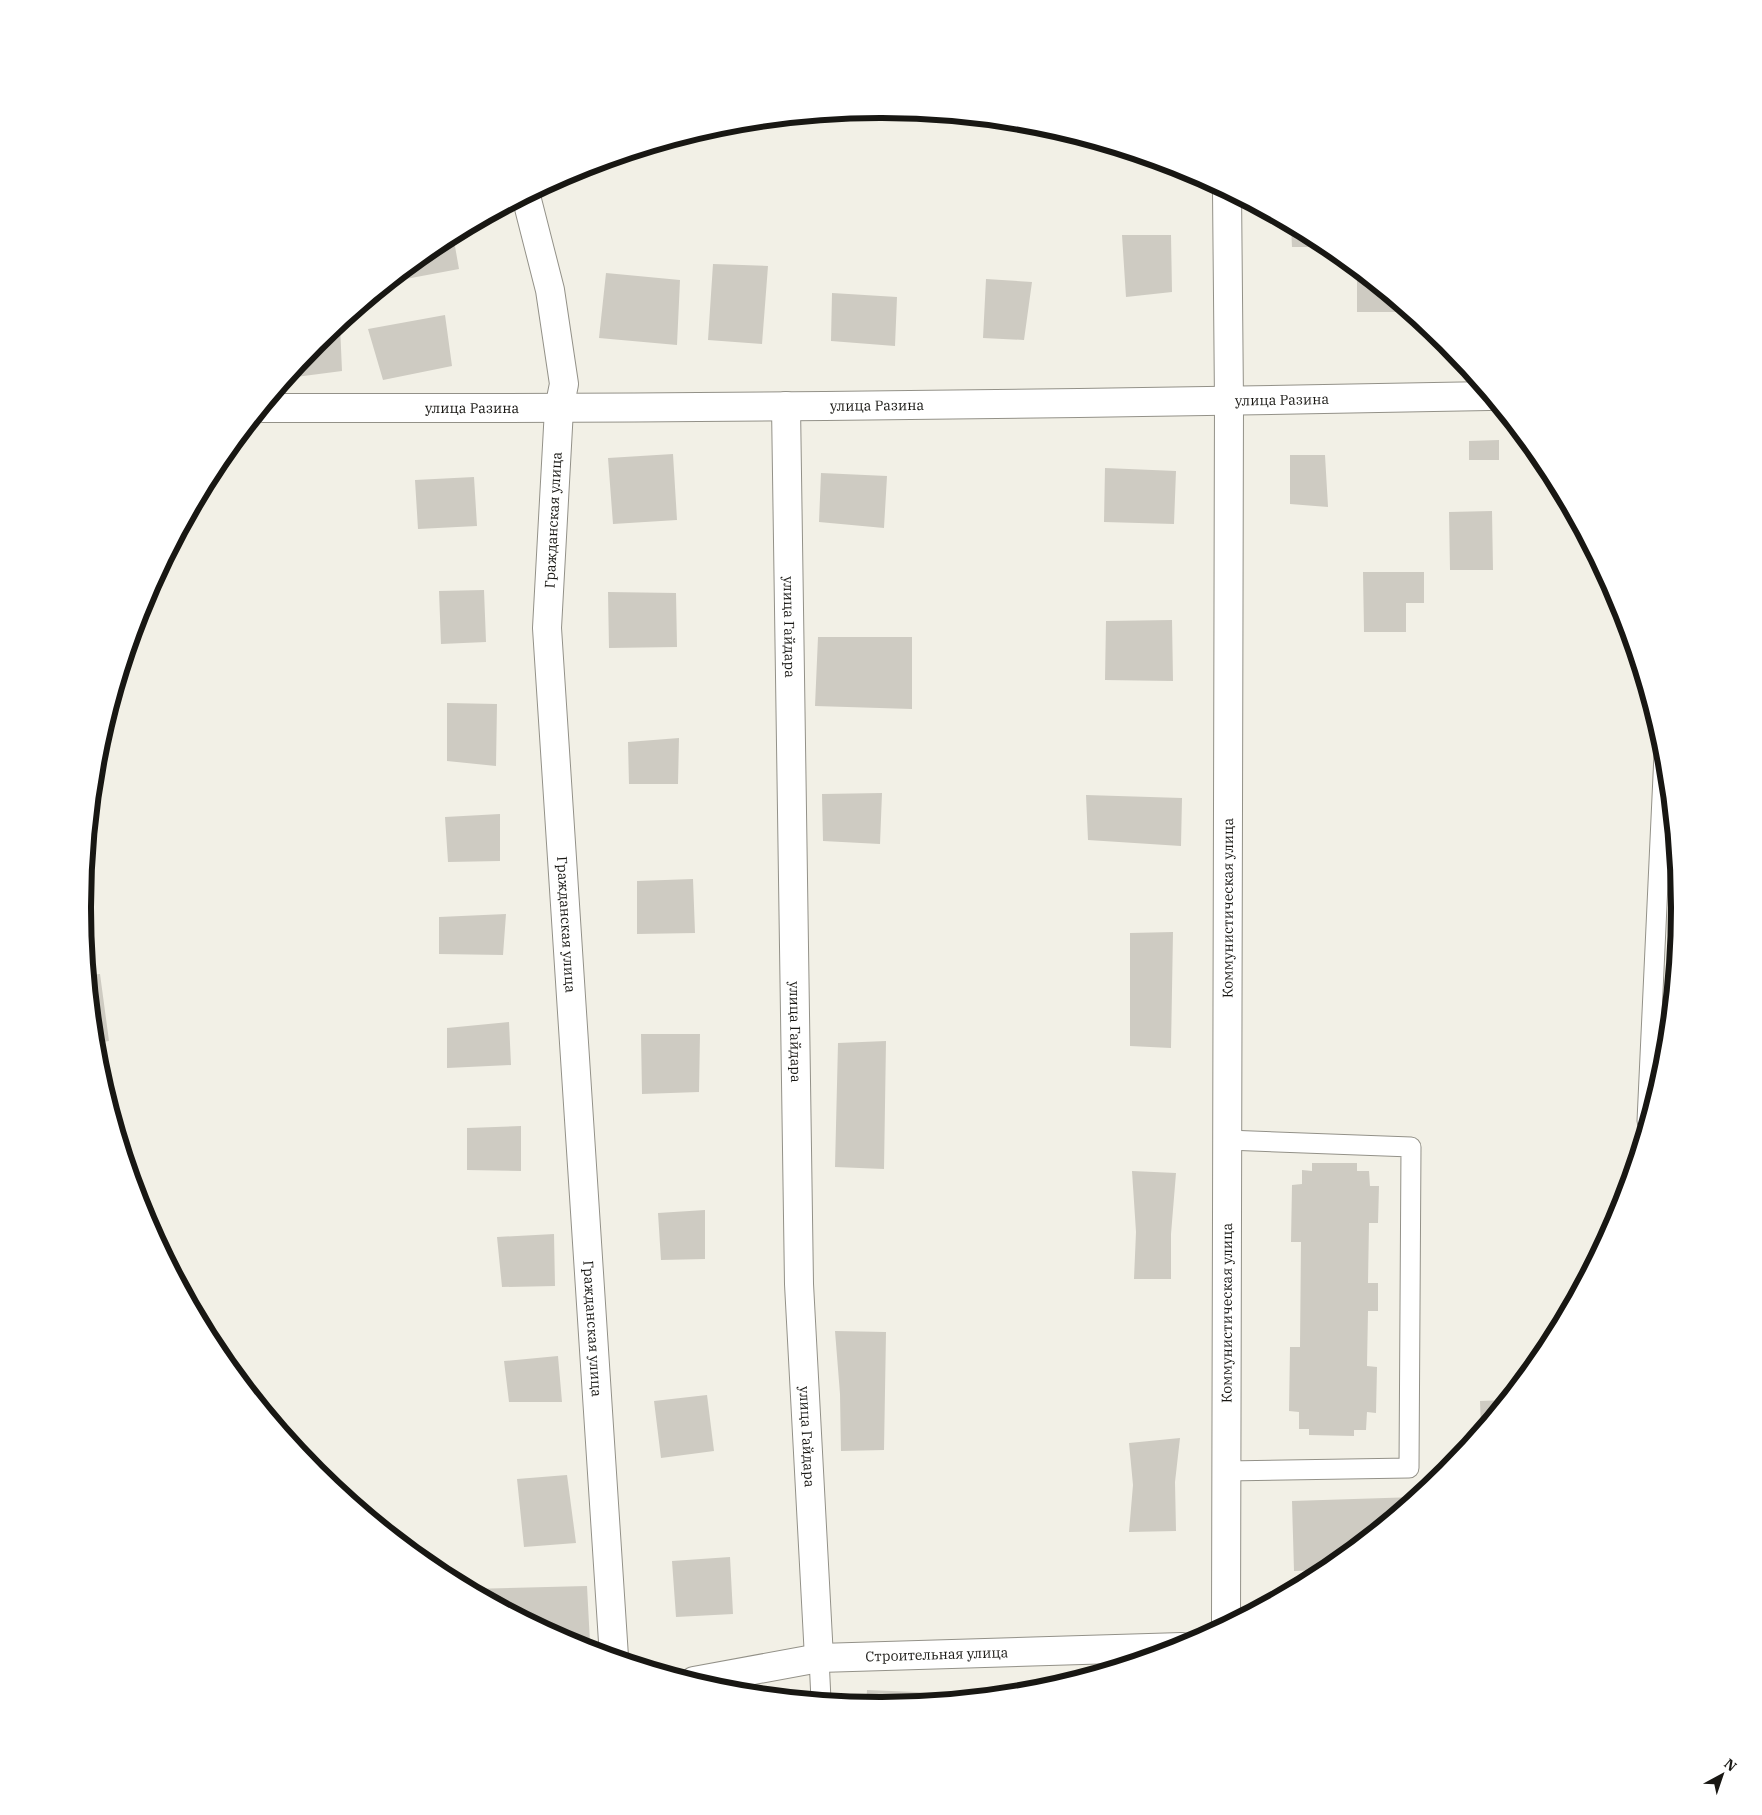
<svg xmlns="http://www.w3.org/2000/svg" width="1762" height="1815" font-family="'IBM Plex Serif',serif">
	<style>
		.building { fill: #cecbc2 }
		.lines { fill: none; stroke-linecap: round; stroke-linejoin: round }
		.lane-casing { stroke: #939188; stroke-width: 21 }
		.street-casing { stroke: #939188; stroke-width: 30 }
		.secondary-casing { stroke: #939188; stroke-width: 30 }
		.lane { stroke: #fff; stroke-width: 19 }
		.street { stroke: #fff; stroke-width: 28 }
		.secondary { stroke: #fff; stroke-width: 28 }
		.labels { text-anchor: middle; stroke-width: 4.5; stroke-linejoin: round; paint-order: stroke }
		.street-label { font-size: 14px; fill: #181713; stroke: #fff }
		.rim { fill: none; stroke: #181713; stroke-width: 6 }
	</style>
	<rect width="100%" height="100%" fill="#f2f0e6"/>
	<path class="building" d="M1291,226L1325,244L1329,247H1292Z
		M453,235L459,269L395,281V278L438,243Z
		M1122,235H1171L1172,292L1126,297Z
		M713,264L768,266L762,344L708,340Z
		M1357,270L1408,312H1357Z
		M606,273L680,280L677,345L599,338Z
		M986,279L1032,282L1024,340L983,338Z
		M832,293L897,297L895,346L831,341Z
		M445,315L452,366L383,380L368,329Z
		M338,325H340L342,371L288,378L317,343Z
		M1499,440V460H1469V441Z
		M673,454L677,520L613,524L608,458Z
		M1290,455H1325L1328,507L1290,504Z
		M1105,468L1176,471L1174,524L1104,522Z
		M821,473L887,476L884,528L819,522Z
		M474,477L477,526L418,529L415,480Z
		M1492,511L1493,570H1450L1449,512Z
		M1363,572H1424V603H1406V632H1364Z
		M484,590L486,642L441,644L439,591Z
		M608,592L676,593L677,647L609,648Z
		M1172,620L1173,681L1105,680L1106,621Z
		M818,637H912V709L815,706Z
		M447,703L497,704L496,766L447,761Z
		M679,738L678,784H629L628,742Z
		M882,793L880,844L823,841L822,794Z
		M1086,795L1182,798L1181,846L1088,840Z
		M500,814V861L448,862L445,817Z
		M693,879L695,933L637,934V881Z
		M84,890L88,914L83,915V907Z
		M506,914L503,955L439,954V917Z
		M1173,932L1171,1048L1130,1046V933Z
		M100,974L109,1041L96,1043L89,975Z
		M509,1022L511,1065L447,1068V1028Z
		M641,1034H700L699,1092L642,1094Z
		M886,1041L884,1169L835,1167L838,1043Z
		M521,1126V1171L467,1170V1128Z
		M1312,1163H1357V1171H1369L1370,1186H1379L1378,1223H1369L1368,1283H1378V1311H1368L1367,1366L1377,1367L1376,1413L1367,1412L1366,1430H1354V1436L1309,1435V1429H1299V1412L1289,1411L1290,1347H1300L1301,1242H1291L1292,1185L1302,1184V1170L1312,1171Z
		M1132,1171L1176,1173L1171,1234V1279H1134L1136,1232Z
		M705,1210V1259L661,1260L658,1213Z
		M554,1234L555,1286L502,1287L497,1237Z
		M835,1331L886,1332L884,1450L841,1451L840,1394Z
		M558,1356L562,1402H509L504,1361Z
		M707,1395L714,1451L661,1458L654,1401Z
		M1505,1400L1483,1426L1481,1429L1480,1401Z
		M1180,1438L1175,1482L1176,1531L1129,1532L1133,1485L1129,1443Z
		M567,1475L576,1543L524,1547L517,1479Z
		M1416,1497L1326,1570L1294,1571L1292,1501Z
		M730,1557L733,1614L676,1617L672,1561Z
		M587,1586L590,1643H572L470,1589Z
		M867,1690L940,1693L939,1700L881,1706L866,1705Z"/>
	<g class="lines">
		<defs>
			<path id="lane" d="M1647,1121L1664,754
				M1226,1471L1409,1468L1411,1147L1227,1140
				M819,1658L821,1700"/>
			<g id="street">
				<path id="s1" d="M526,196L550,290L564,384L559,409L547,628L614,1657"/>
				<path id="s2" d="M786,406L799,1284L819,1658"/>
				<path id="s3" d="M1226,1624L1229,401L1227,191"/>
			</g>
			<g id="secondary">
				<path id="s4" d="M263,408C672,409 1081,404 1489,396"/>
				<path id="s5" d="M694,1681L819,1658L1182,1647"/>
			</g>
		</defs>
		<use href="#lane" class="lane-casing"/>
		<use href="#street" class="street-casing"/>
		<use href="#secondary" class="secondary-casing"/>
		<use href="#lane" class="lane"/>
		<use href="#street" class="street"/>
		<use href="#secondary" class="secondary"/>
	</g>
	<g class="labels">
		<g class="street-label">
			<text dy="5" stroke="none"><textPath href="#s4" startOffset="1019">улица Разина</textPath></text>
			<text dy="5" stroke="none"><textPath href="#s4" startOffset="614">улица Разина</textPath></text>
			<text dy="5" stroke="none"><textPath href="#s4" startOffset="209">улица Разина</textPath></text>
			<text transform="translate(553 520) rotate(-87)" y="5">Гражданская улица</text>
			<text dy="5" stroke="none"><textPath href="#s2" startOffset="221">улица Гайдара</textPath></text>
			<text dy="5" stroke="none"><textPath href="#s3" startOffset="716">Коммунистическая улица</textPath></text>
			<text dy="5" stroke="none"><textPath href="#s1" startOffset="734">Гражданская улица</textPath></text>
			<text dy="5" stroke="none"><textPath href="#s2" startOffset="626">улица Гайдара</textPath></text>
			<text dy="5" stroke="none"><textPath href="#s3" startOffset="311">Коммунистическая улица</textPath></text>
			<text dy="5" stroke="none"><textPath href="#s1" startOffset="1139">Гражданская улица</textPath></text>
			<text dy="5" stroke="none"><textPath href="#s2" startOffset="1031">улица Гайдара</textPath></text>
			<text dy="5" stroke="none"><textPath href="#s5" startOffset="245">Строительная улица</textPath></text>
		</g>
	</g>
	<path d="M0 0H1762V1815H0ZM880 118H882A789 789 0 0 1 1671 907V908A789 789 0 0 1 882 1697H880A789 789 0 0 1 91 908V907A789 789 0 0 1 880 118Z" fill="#fff" fill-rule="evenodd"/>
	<path class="rim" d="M880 118H882A789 789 0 0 1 1671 907V908A789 789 0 0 1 882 1697H880A789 789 0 0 1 91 908V907A789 789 0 0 1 880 118Z"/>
	<g transform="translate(1722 1775) rotate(40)" stroke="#ffffff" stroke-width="4" paint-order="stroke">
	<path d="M0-4L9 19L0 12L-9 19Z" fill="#181713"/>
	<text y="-8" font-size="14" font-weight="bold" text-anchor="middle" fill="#181713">N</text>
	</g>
</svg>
